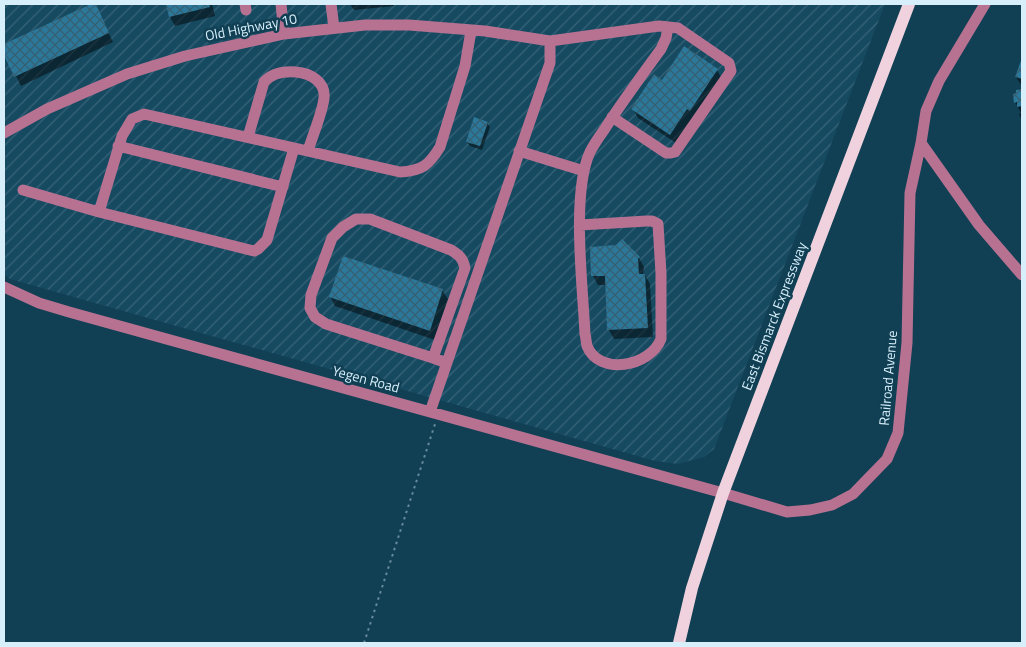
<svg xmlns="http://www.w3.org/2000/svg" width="1026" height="647" font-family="'Titillium Web',sans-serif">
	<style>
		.industrial { fill: url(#industrial-furrows) }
		.shadow { fill: #0007 }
		.building { fill: url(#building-cross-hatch) }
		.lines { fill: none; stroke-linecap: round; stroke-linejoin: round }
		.path { stroke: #668b9c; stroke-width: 2; stroke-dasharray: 2.5 4; stroke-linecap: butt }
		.minor { stroke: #b77292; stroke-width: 11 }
		.major { stroke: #efd2de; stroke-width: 12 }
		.labels { text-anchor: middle; stroke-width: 5; stroke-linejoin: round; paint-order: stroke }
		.street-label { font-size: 14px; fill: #d7effb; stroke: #113f53 }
	</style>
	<defs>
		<pattern id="industrial-furrows" width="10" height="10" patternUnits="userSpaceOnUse" patternTransform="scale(1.25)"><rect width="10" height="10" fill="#164a61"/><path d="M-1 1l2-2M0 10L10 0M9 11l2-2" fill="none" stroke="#376479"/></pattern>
		<pattern id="building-cross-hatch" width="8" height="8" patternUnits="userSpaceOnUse" patternTransform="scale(1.25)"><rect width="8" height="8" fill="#2c789a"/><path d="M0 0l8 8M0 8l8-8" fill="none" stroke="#366072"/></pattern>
	</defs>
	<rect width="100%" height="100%" fill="#113f53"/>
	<path class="industrial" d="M4,4H885L714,449L704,457L678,464L655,461L10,279L4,274Z"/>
	<path class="shadow" d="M94,4L113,42L21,86L4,52V46Z
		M167,4H212L215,16L175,26L170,17Z
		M350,4H394V6L354,10Z
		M1022,62V86L1016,77Z
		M717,70L722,79L676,143L638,118L633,109L662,81Z
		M1022,90V121L1019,114L1021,113L1015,102L1017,91Z
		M487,123L490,127L482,150L470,146L467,142Z
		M591,248L639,258L644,267L643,275H645L650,284L653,337L614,339L609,330L606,285H598L593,276Z
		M442,290L448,299L435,340L335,306L330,296Z"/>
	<path class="building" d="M91,4H96L109,33L14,77L4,55V44Z
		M166,4H209L210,7L169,17Z
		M684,46L718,69L690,111L687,109L670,135L631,109L654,74L662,80Z
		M1022,58V79L1015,77Z
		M1022,89V106L1017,107V102L1014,103L1013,94L1016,93V90Z
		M474,117L488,122L480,146L466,142Z
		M622,239L640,257L638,259L639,274H645L648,328L607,330L605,276H591L590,247L616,245Z
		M343,256L443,289L430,331L329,297Z"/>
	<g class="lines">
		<path class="path" d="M364,643L435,424"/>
		<path class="minor" d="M245,4L246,10
			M281,4L284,34
			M331,4L334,28
			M985,4L939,81L926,111L921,143L979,225L1022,275
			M4,133L47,109L127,74L185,56L284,34L365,25H409L485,31L550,41L659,26L678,28L729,63L731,71L675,152L671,153H666L612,117
			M248,137L264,82C272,73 284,71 296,72C310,73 326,82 324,98C323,111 312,137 308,151
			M118,146L283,187
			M519,151L584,171
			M23,190L99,212L122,136L132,119L144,114L400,172C422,171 429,165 440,147L465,66L471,31
			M99,212L254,251L258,249L267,240L294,148
			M580,225L647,221H652L658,224L661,273V339C650,367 599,376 587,346C586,342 586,337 585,334C583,288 571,193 590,152C594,144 599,137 604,130C622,102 642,75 661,49L666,38L668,27
			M4,287L39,303L69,312L723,493L787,512L810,510L832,505L853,494L887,459L898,433L907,343L910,193L921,143
			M433,358L465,268C463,258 459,255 451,250L370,219H356L343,227L332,238L311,295L310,308L315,317L326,324L433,358L447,363
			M430,412L550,63V41"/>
		<path class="major" d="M679,643L692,588L723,493L909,4"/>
	</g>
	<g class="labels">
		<g class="street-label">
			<text transform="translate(251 27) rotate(-11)" y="5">Old Highway 10</text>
			<text transform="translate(774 316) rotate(-69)" y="5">East Bismarck Expressway</text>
			<text transform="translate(888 378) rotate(-85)" y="5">Railroad Avenue</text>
			<text transform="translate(366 379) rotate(15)" y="5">Yegen Road</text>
		</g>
	</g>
	<rect width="1026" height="647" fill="none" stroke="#d7effb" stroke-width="10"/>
</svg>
